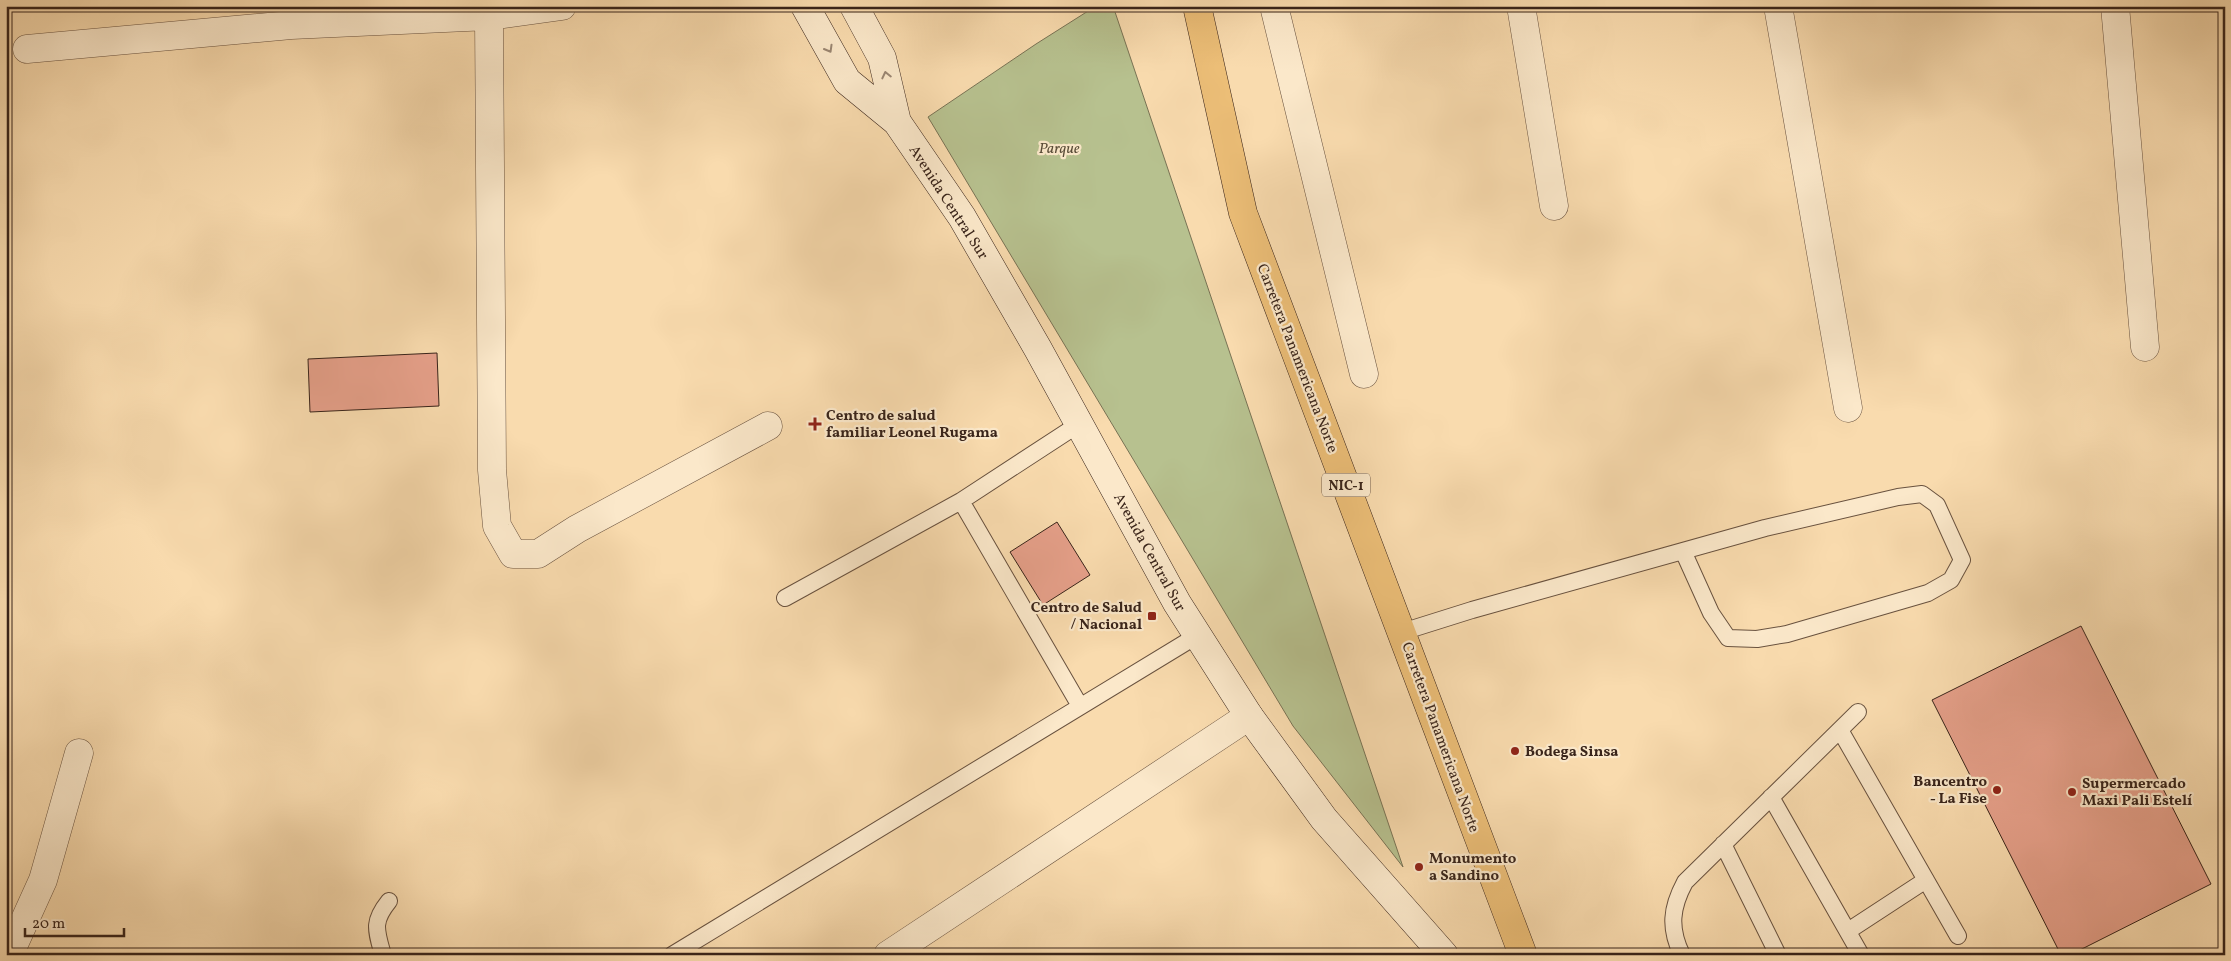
<svg xmlns="http://www.w3.org/2000/svg" width="2231" height="961" font-family="Vollkorn,serif">
	<style>
		.green { fill: #b7c18f; stroke: #787254 }
		.building { fill: #e6a08a; stroke: #39241a }
		.lines { fill: none; stroke-linecap: round; stroke-linejoin: round }
		.lane-casing { stroke: #69523f; stroke-width: 18 }
		.street-casing { stroke: #69523f; stroke-width: 29 }
		.secondary-casing { stroke: #39241a; stroke-width: 29 }
		.highway-casing { stroke: #39241a; stroke-width: 29 }
		.lane { stroke: #fbe8ca; stroke-width: 16 }
		.street { stroke: #fbe8ca; stroke-width: 28 }
		.secondary { stroke: #fbe8ca; stroke-width: 28 }
		.highway { stroke: #ecbe77; stroke-width: 28 }
		.oneway { stroke: #9a8672 }
		.poi-dot { fill: #8f2418; stroke: #fbe8ca; stroke-width: 2 }
		.labels { text-anchor: middle; stroke-width: 4.5; stroke-linejoin: round; paint-order: stroke }
		.shield { fill: #fbe8ca; stroke: #735f4f; stroke-width: 1 }
		.shield-label { font-size: 14px; font-weight: bold; fill: #39241a }
		.park-label { font-size: 15px; font-style: italic; fill: #584b37; stroke: #fbe8ca }
		.street-label { font-size: 15px; fill: #39241a; stroke: #fbe8ca }
		.poi-label { font-size: 15px; font-weight: bold; fill: #39241a; stroke: #fbe8ca; text-anchor: start }
	</style>
	<rect width="100%" height="100%" fill="#f9dbae"/>
	<filter id="stains"><feTurbulence type="fractalNoise" baseFrequency=".004" numOctaves="4"/><feColorMatrix values="0 0 0 0 .2 0 0 0 0 .09 0 0 0 0 .02 0 0 0 .5 -.17"/></filter>
	<radialGradient id="worn" r=".72"><stop offset=".6" stop-color="#630" stop-opacity="0"/><stop offset="1" stop-color="#630" stop-opacity=".3"/></radialGradient>
	<path class="green" d="M1096,6H1113L1403,867L1293,726L928,117L1036,44Z"/>
	<path class="building" d="M437,353L439,406L310,412L308,359Z
		M1057,522L1090,575L1043,605L1010,552Z
		M2081,626L2211,884L2070,955H2061L1932,700Z"/>
	<g class="lines">
		<defs>
			<path id="lane" d="M961,501L1079,424
				M785,598L961,501L1080,706
				M1402,632L1472,610L1765,528L1898,497L1922,494L1937,505L1962,560L1951,580L1928,593L1787,634L1757,639L1728,638L1711,613L1683,551
				M1840,730L1958,936
				M1771,797L1861,955
				M1723,844L1778,955
				M1848,931L1926,880
				M383,955C376,930 372,922 389,901
				M672,955L1198,635
				M1682,955C1669,928 1671,908 1685,882L1858,712"/>
			<path id="street" d="M1274,6L1364,374
				M1521,6L1554,206
				M1778,6L1848,408
				M2115,6L2145,347
				M489,16L492,470L497,526L513,554H538L577,529L768,426
				M27,49L291,25L489,16L562,6
				M9,955L43,880L79,753
				M888,955L1249,716"/>
			<path id="secondary" d="M805,6L847,81L897,122L962,217L1038,349L1177,603L1249,716L1324,819L1444,955
				M854,6L882,58L897,122"/>
			<path id="highway" d="M1197,6L1243,213L1523,955"/>
		</defs>
		<use href="#lane" class="lane-casing"/>
		<use href="#street" class="street-casing"/>
		<use href="#secondary" class="secondary-casing"/>
		<use href="#highway" class="highway-casing"/>
		<use href="#lane" class="lane"/>
		<use href="#street" class="street"/>
		<use href="#secondary" class="secondary"/>
		<use href="#highway" class="highway"/>
	</g>
	<defs><path id="oneway-chevron" d="M-2-3.5L2.5 0L-2 3.5" fill="none" stroke-width="1.6" stroke-linecap="round" stroke-linejoin="round" transform="scale(1.25)"/></defs>
	<g class="oneway">
		<use href="#oneway-chevron" transform="translate(829 49) rotate(60)"/>
		<use href="#oneway-chevron" transform="translate(886 75) rotate(-103)"/>
	</g>
	<g class="poi-dot">
		<path d="M812.5 416.5h5v5h5v5h-5v5h-5v-5h-5v-5h5z"/>
		<rect x="1147" y="611" width="10" height="10" rx="2.5"/>
		<circle cx="1515" cy="751" r="5"/>
		<circle cx="1997" cy="790" r="5"/>
		<circle cx="2072" cy="792" r="5"/>
		<circle cx="1419" cy="867" r="5"/>
	</g>
	<g class="labels">
		<rect class="shield" x="1322" y="473.5" width="48" height="23" rx="4"/>
		<g class="shield-label">
			<text x="1346" y="490">NIC-1</text>
		</g>
		<g class="park-label">
			<text x="1059" y="153">Parque</text>
		</g>
		<g class="street-label">
			<text transform="translate(949 202) rotate(57)" y="5">Avenida Central Sur</text>
			<text transform="translate(1298 358) rotate(69)" y="5">Carretera Panamericana Norte</text>
			<text transform="translate(1150 552) rotate(61)" y="5">Avenida Central Sur</text>
			<text transform="translate(1441 737) rotate(70)" y="5">Carretera Panamericana Norte</text>
		</g>
		<g class="poi-label">
			<text x="826" y="420">Centro de salud<tspan x="826" dy="17">familiar Leonel Rugama</tspan></text>
			<text x="1142" y="612" text-anchor="end">Centro de Salud<tspan x="1142" dy="17">/ Nacional</tspan></text>
			<text x="1525" y="756">Bodega Sinsa</text>
			<text x="1987" y="786" text-anchor="end">Bancentro<tspan x="1987" dy="17">- La Fise</tspan></text>
			<text x="2082" y="788">Supermercado<tspan x="2082" dy="17">Maxi Pali Estelí</tspan></text>
			<text x="1429" y="863">Monumento<tspan x="1429" dy="17">a Sandino</tspan></text>
		</g>
	</g>
	<rect width="2231" height="961" fill="none" stroke="#f9dbae" stroke-width="25"/>
	<rect x="8" y="8" width="2216" height="946" fill="none" stroke="#39241a" stroke-width="2.5"/>
	<rect x="12" y="12" width="2206" height="936" fill="none" stroke="#39241a"/>
	<path d="M25 928v8h99v-8" fill="none" stroke="#39241a" stroke-width="2.5"/>
	<text x="32" y="928" font-size="15" fill="#39241a" stroke="#fbe8ca" stroke-width="4" paint-order="stroke">20 m</text>
	<rect width="100%" height="100%" filter="url(#stains)"/>
	<rect width="100%" height="100%" fill="url(#worn)"/>
</svg>
